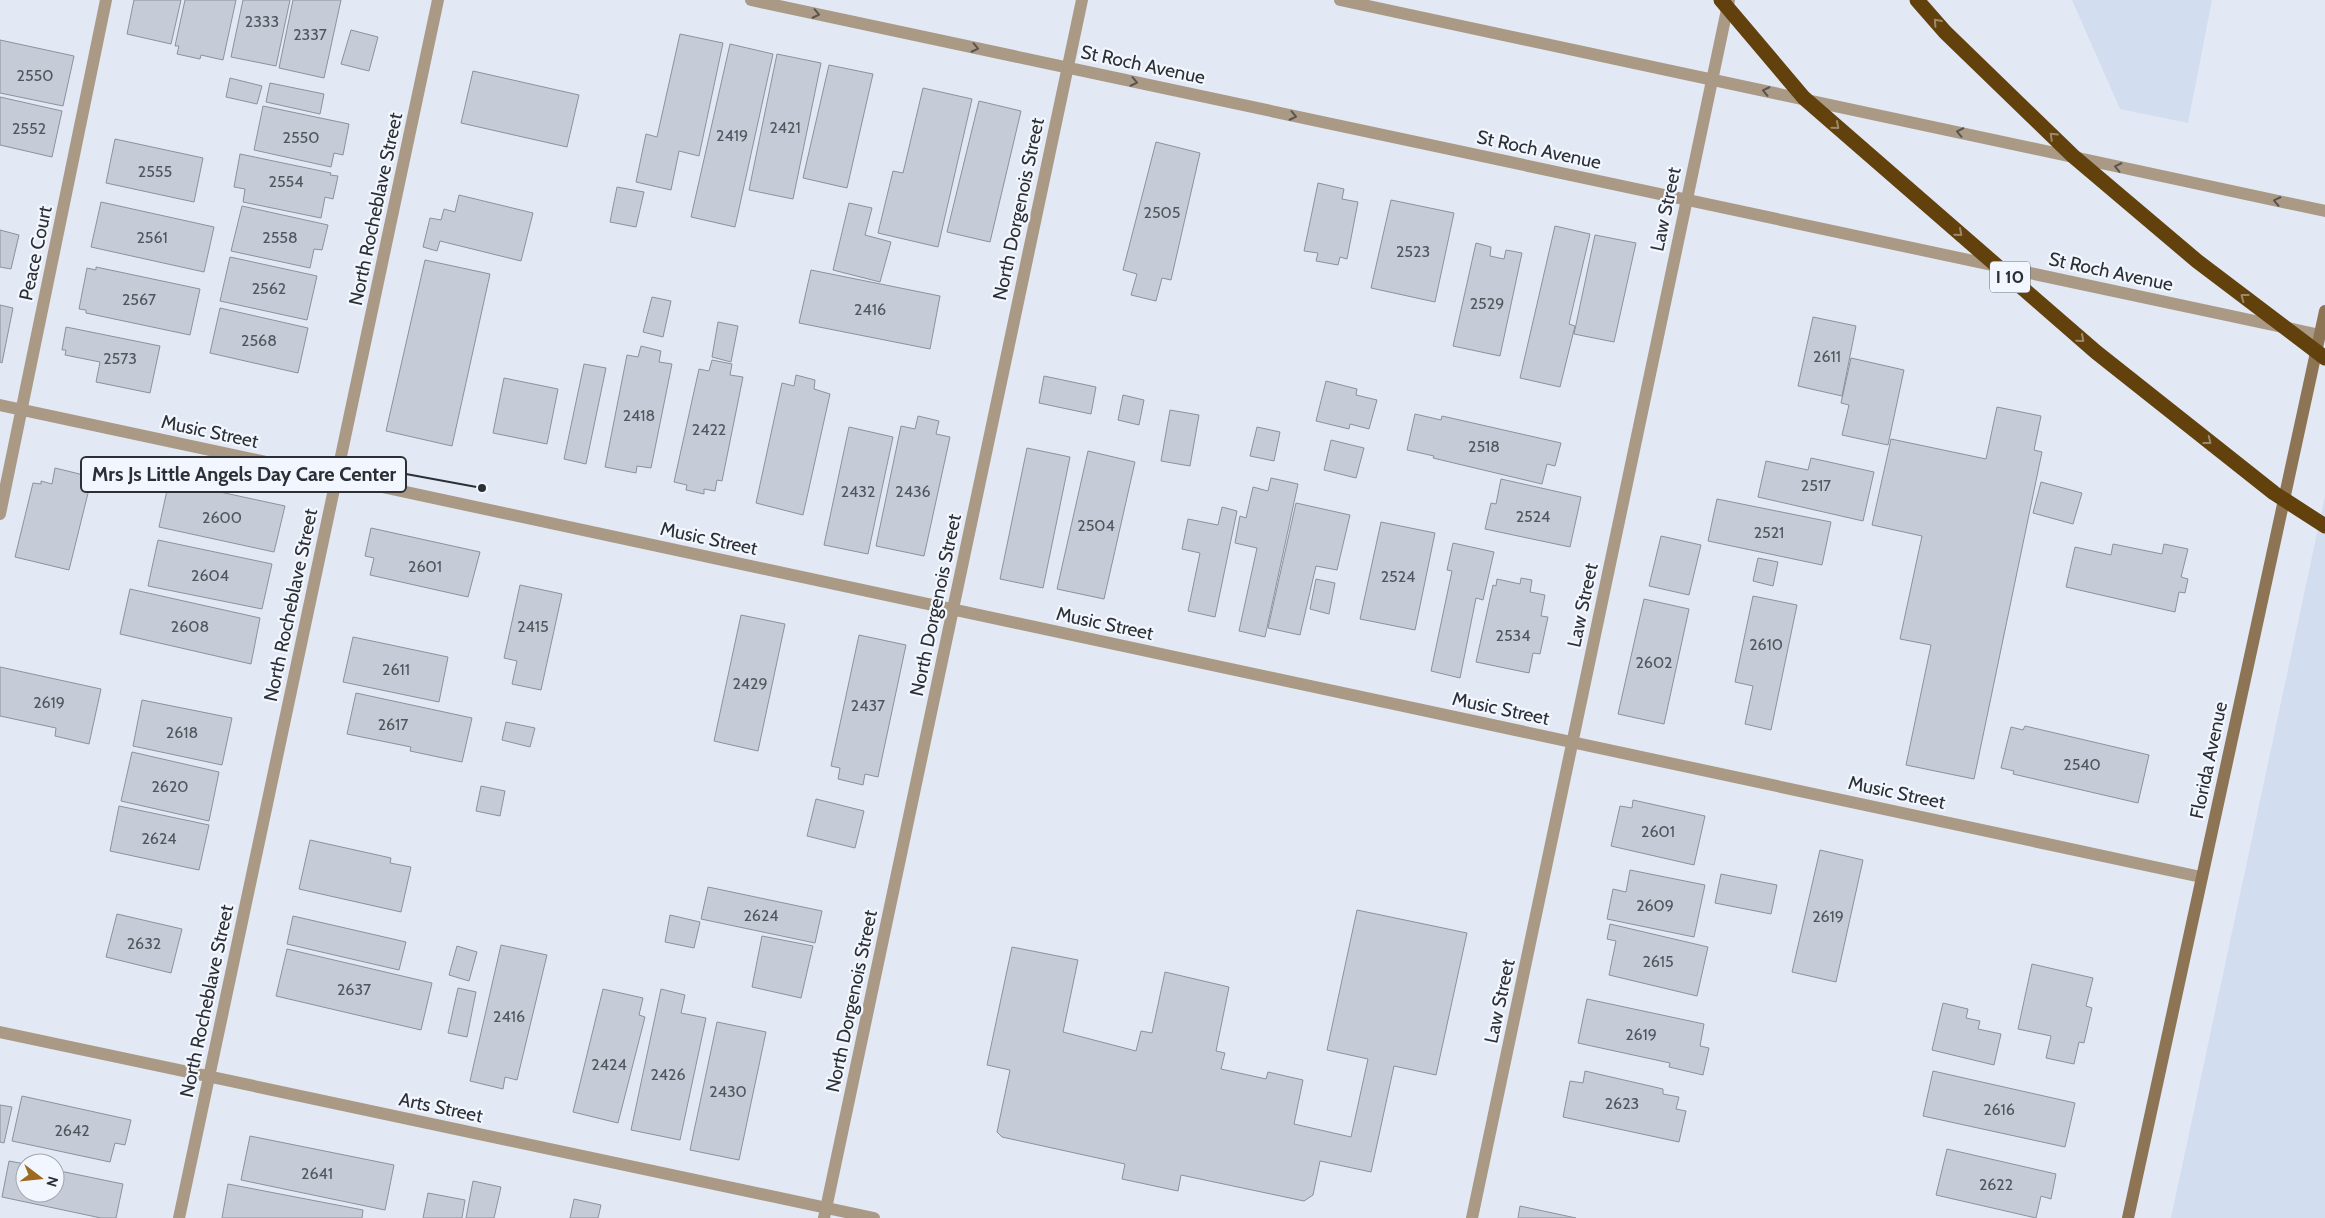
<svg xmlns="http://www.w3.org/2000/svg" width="2325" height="1218" font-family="Cabin,sans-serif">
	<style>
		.built { fill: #d2ddf0 }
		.building { fill: #c5ccd8; stroke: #8b929d }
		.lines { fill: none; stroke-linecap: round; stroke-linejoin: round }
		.street { stroke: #aa9a85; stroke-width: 12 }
		.secondary { stroke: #8c7455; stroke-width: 12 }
		.highway-bridge { stroke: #62410d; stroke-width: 15 }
		.oneway { stroke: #585450 }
		.oneway2 { stroke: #9c896d }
		.labels { text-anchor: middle; stroke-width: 4.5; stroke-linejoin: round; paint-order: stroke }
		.number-label { font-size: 16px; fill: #52565c }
		.shield { fill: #f2f6fe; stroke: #676b70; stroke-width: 1 }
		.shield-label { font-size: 18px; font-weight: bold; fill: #2c2f33 }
		.street-label { font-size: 19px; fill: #2c2f33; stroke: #f2f6fe }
		.leader { fill: none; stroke: #2c2f33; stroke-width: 2 }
		.callout-dot { fill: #2c2f33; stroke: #f2f6fe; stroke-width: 2 }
		.callout { fill: #f2f6fe; stroke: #2c2f33; stroke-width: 2 }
		.callout-label { font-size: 20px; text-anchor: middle; font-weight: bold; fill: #2c2f33 }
	</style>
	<rect width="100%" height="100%" fill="#e2e9f5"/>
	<path class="built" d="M2072,0H2212L2188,123L2120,109Z
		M2325,496V1218H2171Z"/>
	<path class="building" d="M134,0H181L171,44L127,34Z
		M185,0H236L223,60L201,55L200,59L177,54L179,46H175Z
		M243,0H290L276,66L231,57Z
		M293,0H341L324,78L279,68Z
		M351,30L378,37L369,71L341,64Z
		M680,34L723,43L699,156L679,151L671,190L636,182L646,134L657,137Z
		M0,40L74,56L63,106L0,93Z
		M730,44L773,54L735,227L691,217Z
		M777,54L821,63L793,199L749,190Z
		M829,65L873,74L847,188L803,178Z
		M473,71L579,95L567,147L461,123Z
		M230,78L262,86L257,104L226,97Z
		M270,83L324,94L320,114L266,102Z
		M923,88L972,99L938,247L878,233L893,171L903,173Z
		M0,97L62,111L52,157L0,145Z
		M979,101L1021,111L990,242L947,232Z
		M263,106L349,124L343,155L334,153L331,167L254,150Z
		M115,139L203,158L194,202L106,183Z
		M1156,142L1200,153L1171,280L1162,278L1156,301L1131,295L1137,274L1123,270Z
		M240,154L331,173L330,175L338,176L333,199L325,197L321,218L243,202L245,189L234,187Z
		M1318,183L1344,189L1342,199L1358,202L1347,259L1340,257L1338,265L1316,261L1318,253L1304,251Z
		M617,187L644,192L636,227L610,222Z
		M459,195L533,213L521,261L440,241L437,251L423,247L430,218L441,220L444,209L455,212Z
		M1391,200L1454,213L1435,302L1371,288Z
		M101,202L214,227L204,272L91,247Z
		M849,203L872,208L865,235L891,242L880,282L833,270Z
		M242,206L328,225L322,250L314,249L310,268L231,251Z
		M1555,226L1590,234L1569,324L1575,326L1560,387L1520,378Z
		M0,230L19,235L11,269L0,267Z
		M1595,235L1636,243L1614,342L1574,334Z
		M1476,243L1491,247L1490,256L1504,259L1506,250L1522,253L1500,356L1453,346Z
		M230,257L317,276L307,320L220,301Z
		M425,260L490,274L452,446L386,431Z
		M96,267L200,289L190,335L86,313V310L79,309L87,268L96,270Z
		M811,270L940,296L930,349L799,323Z
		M652,297L671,301L663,337L643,332Z
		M0,305L13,308L2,363L0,362Z
		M220,308L308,328L298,373L210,353Z
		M1813,317L1856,326L1842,396L1798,386Z
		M718,322L738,326L731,362L712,357Z
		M66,327L160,346L150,393L96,382L100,362L65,355L66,350H62Z
		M641,346L661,351L659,362L672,364L651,468L637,466L636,473L605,467L627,355L638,357Z
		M1851,358L1904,370L1888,445L1842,435L1849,405L1841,403Z
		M712,360L732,364L730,375L743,377L722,481L717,480L715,491L704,489V494L686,490L687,485L674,482L699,369L709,371Z
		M584,364L606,368L586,464L564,459Z
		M796,375L815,380L814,389L830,394L803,515L756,503L782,383L794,386Z
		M1044,376L1096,387L1091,414L1039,403Z
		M504,378L558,389L547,444L493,433Z
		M1326,381L1357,389L1356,395L1377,400L1369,429L1350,424L1349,429L1316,421Z
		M1123,395L1144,400L1139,425L1118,420Z
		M1997,407L2041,416L2034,450L2042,452L1974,779L1906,765L1931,645L1900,639L1922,536L1872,525L1891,439L1986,459Z
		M1170,410L1199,415L1190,466L1161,461Z
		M1415,414L1441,420L1442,416L1561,443L1555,466L1547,464L1542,484L1433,458L1434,456L1407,450Z
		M918,416L939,421L936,434L950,437L924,556L876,546L901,426L915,429Z
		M849,427L893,437L868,554L824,545Z
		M1257,427L1280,432L1274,461L1250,456Z
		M1331,440L1364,448L1356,478L1324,470Z
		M1027,448L1070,457L1043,588L1000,579Z
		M1088,451L1135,462L1104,599L1057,589Z
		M1811,458L1874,472L1863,521L1758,497L1766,461L1808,470Z
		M55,468L92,477L69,570L15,557L33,483L41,484V481L52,484Z
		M1271,478L1298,484L1265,637L1239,631L1257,548L1235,543L1240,516L1246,518L1253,487L1268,491Z
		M1501,479L1581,497L1570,547L1485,529L1491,503L1496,504Z
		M169,481L285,506L274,552L159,527Z
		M2041,482L2082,493L2073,524L2033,513Z
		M1717,499L1831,522L1822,565L1708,541Z
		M1296,503L1350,515L1337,570L1316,566L1300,635L1268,628Z
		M1222,507L1237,511L1215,617L1188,611L1200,553L1182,549L1188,519L1218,525Z
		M1381,522L1435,533L1415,630L1360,619Z
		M371,528L480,552L468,597L370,575L374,558L365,556Z
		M1661,536L1701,545L1689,595L1649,586Z
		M158,540L272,564L262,609L148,586Z
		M1453,543L1494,552L1483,600L1476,598L1460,678L1431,671L1452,571L1447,570Z
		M2113,544L2162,554L2164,544L2188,549L2181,577L2188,579L2185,593L2179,592L2175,612L2066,587L2075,547L2111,555Z
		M1758,558L1778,562L1773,586L1753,581Z
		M1521,578L1532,580L1530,592L1545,595L1541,616L1548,617L1540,654L1533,653L1529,673L1476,662L1493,585L1496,586L1497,579L1520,584Z
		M1316,579L1335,583L1329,614L1310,609Z
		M520,585L562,594L541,690L512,684L517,661L504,658Z
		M130,589L260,618L251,664L120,634Z
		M1753,596L1797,605L1771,730L1745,724L1753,686L1735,682Z
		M1644,599L1689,609L1664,724L1618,714Z
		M741,615L785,624L758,751L714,741Z
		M859,635L906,645L878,777L865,774L863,785L838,779L840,768L831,766Z
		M353,637L448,657L439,702L343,682Z
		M0,667L101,689L89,744L55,736L56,728L0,716Z
		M356,693L472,718L462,762L410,751L411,747L347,734Z
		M142,700L232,718L222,765L133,746Z
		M506,722L535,728L530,747L502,740Z
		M2025,726L2149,755L2138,803L2013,774L2014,771L2001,768L2011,727L2023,730Z
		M132,752L219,772L209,821L121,801Z
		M481,786L505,791L500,816L476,811Z
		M816,799L864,811L855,848L807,836Z
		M1633,800L1705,816L1694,865L1611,846L1620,806L1632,808Z
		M119,806L209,825L199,870L110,851Z
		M310,840L391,858L390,863L411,867L401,912L299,889Z
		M1820,850L1863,860L1836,982L1792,972Z
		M1630,870L1705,885L1694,937L1607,919L1613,889L1626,892Z
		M1721,874L1777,885L1771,914L1715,903Z
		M708,887L822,911L815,943L701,919Z
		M1357,910L1467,933L1436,1075L1394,1066L1371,1172L1320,1161L1313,1195L1304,1201L1181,1175L1178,1191L1122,1179L1125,1164L1002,1137L997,1132L1010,1070L987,1065L1012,947L1078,960L1063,1032L1136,1051L1141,1031L1152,1033L1165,972L1229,987L1216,1051L1225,1053L1221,1069L1266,1079L1268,1072L1303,1080L1294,1124L1351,1137L1368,1059L1327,1050Z
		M117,914L182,929L171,973L106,957Z
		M670,915L700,922L694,948L665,942Z
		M293,916L406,942L399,970L287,944Z
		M1610,924L1708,947L1697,996L1609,975L1616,941L1607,939Z
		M762,936L813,946L801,998L752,987Z
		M501,945L547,955L517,1080L505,1077L503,1089L470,1081Z
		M457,946L477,952L469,981L449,975Z
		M287,949L432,983L421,1030L276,996Z
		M2032,964L2093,978L2086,1006L2092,1008L2084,1043L2079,1042L2074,1064L2046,1058L2051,1036L2018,1029Z
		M458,988L476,992L467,1037L448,1033Z
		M603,989L643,998L639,1015L645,1017L618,1123L573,1112Z
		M661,989L685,995L681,1013L706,1018L680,1140L631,1130Z
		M1587,999L1704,1024L1700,1046L1709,1048L1703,1075L1669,1067L1670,1063L1578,1043Z
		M1943,1003L1968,1009L1966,1018L1980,1021L1978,1029L2001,1034L1994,1065L1932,1050Z
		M717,1022L766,1032L739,1160L690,1150Z
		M1585,1071L1663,1089V1094L1679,1097L1676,1109L1686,1111L1679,1142L1563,1117L1570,1081L1583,1083Z
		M1933,1071L2075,1103L2065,1147L1923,1116Z
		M22,1096L131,1120L125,1145L115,1143L110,1162L12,1141Z
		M0,1105L12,1107L4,1143L0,1142Z
		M250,1136L394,1165L385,1210L241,1180Z
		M1947,1149L2056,1174L2051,1199L2041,1196L2036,1218L1936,1195Z
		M9,1161L25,1164V1193H55V1170L123,1184L116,1218H101L2,1197Z
		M473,1181L501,1187L494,1218H466Z
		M228,1184L363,1210L362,1218H222Z
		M428,1193L465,1200L462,1218H423Z
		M574,1199L601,1205L598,1218H570Z
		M1520,1206L1576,1218H1518Z"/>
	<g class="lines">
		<path class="street" d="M751,0L2320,335
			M1340,0L2325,211
			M0,405L2201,877
			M0,514L106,0
			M0,1032L874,1218
			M179,1218L438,0
			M824,1218L1082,0
			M1472,1218L1729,0"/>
		<path class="secondary" d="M2128,1218L2325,311"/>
		<path class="highway-bridge" d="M1721,0L1804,98L2096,352L2274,493L2325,526
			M1917,0L1945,32L2073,156L2197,261L2325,358"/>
	</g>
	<defs><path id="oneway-chevron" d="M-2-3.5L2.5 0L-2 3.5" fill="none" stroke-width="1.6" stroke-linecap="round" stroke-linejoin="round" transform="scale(1.25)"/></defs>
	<g class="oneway">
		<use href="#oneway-chevron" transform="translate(816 14) rotate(12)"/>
		<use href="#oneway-chevron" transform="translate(975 48) rotate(12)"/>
		<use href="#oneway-chevron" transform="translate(1134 82) rotate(12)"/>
		<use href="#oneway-chevron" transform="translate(1766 91) rotate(-168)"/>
		<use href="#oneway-chevron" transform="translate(1293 116) rotate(12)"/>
		<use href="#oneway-chevron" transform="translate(1960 132) rotate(-168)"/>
		<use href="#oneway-chevron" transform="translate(2118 167) rotate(-168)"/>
		<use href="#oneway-chevron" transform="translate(2277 201) rotate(-168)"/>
	</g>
	<g class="oneway2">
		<use href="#oneway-chevron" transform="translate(1937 22) rotate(-132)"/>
		<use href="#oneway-chevron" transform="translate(1836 126) rotate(41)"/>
		<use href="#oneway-chevron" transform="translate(2053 136) rotate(-136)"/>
		<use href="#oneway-chevron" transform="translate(1959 233) rotate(41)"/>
		<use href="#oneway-chevron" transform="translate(2244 297) rotate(-143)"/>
		<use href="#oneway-chevron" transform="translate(2081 339) rotate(41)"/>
		<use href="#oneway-chevron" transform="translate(2208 441) rotate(38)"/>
	</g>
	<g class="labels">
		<g class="number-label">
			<text x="262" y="27">2333</text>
			<text x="310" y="40">2337</text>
			<text x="35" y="81">2550</text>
			<text x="785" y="133">2421</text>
			<text x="29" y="134">2552</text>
			<text x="732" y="141">2419</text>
			<text x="301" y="143">2550</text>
			<text x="155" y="177">2555</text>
			<text x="286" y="187">2554</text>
			<text x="1162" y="218">2505</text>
			<text x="152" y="243">2561</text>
			<text x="280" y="243">2558</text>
			<text x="1413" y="257">2523</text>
			<text x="269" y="294">2562</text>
			<text x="139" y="305">2567</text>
			<text x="1487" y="309">2529</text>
			<text x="870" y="315">2416</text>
			<text x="259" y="346">2568</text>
			<text x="1827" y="362">2611</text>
			<text x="120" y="364">2573</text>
			<text x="639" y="421">2418</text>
			<text x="709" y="435">2422</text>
			<text x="1484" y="452">2518</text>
			<text x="1816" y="491">2517</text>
			<text x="858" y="497">2432</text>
			<text x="913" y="497">2436</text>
			<text x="1533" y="522">2524</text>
			<text x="222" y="523">2600</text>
			<text x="1096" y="531">2504</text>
			<text x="1769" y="538">2521</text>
			<text x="425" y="572">2601</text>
			<text x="210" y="581">2604</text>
			<text x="1398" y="582">2524</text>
			<text x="190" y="632">2608</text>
			<text x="533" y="632">2415</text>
			<text x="1513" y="641">2534</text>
			<text x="1766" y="650">2610</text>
			<text x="1654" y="668">2602</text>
			<text x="396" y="675">2611</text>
			<text x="750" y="689">2429</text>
			<text x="49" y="708">2619</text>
			<text x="868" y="711">2437</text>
			<text x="393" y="730">2617</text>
			<text x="182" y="738">2618</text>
			<text x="2082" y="770">2540</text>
			<text x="170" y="792">2620</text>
			<text x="1658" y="837">2601</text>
			<text x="159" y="844">2624</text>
			<text x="1655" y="911">2609</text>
			<text x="761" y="921">2624</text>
			<text x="1828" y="922">2619</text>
			<text x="144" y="949">2632</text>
			<text x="1658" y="967">2615</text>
			<text x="354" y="995">2637</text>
			<text x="509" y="1022">2416</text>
			<text x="1641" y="1040">2619</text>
			<text x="609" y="1070">2424</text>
			<text x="668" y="1080">2426</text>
			<text x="728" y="1097">2430</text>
			<text x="1622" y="1109">2623</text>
			<text x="1999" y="1115">2616</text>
			<text x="72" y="1136">2642</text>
			<text x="317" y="1179">2641</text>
			<text x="1996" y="1190">2622</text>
		</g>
		<rect class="shield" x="1990" y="261.5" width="40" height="31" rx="4"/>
		<g class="shield-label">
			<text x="2010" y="283">I 10</text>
		</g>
		<g class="street-label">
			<text transform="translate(1143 64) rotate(12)" y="7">St Roch Avenue</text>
			<text transform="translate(1539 149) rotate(12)" y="7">St Roch Avenue</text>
			<text transform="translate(375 209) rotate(-78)" y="7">North Rocheblave Street</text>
			<text transform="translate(1018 209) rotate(-78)" y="7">North Dorgenois Street</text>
			<text transform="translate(1665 209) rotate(-78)" y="7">Law Street</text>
			<text transform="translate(35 253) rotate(-78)" y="7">Peace Court</text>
			<text transform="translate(2111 271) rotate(12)" y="7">St Roch Avenue</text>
			<text transform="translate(210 431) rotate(12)" y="7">Music Street</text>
			<text transform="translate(709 538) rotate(12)" y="7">Music Street</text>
			<text transform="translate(290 605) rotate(-78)" y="7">North Rocheblave Street</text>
			<text transform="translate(935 605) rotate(-78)" y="7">North Dorgenois Street</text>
			<text transform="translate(1582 605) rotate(-78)" y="7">Law Street</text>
			<text transform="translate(1105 623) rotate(12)" y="7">Music Street</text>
			<text transform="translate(1501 708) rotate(12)" y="7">Music Street</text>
			<text transform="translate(2208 760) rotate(-78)" y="7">Florida Avenue</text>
			<text transform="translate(1897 792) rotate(12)" y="7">Music Street</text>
			<text transform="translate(206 1001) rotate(-78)" y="7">North Rocheblave Street</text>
			<text transform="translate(851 1001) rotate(-78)" y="7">North Dorgenois Street</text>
			<text transform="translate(1499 1001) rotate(-78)" y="7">Law Street</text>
			<text transform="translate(441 1107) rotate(12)" y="7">Arts Street</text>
		</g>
	</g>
	<path class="leader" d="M482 488L406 474"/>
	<circle class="callout-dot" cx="482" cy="488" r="5"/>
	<rect class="callout" x="81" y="457" width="325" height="35" rx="5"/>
	<g class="callout-label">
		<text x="244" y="481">Mrs Js Little Angels Day Care Center</text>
	</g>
	<g transform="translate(40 1178) rotate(106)"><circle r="24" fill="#f2f6fe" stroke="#a3a6ad"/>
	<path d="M0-4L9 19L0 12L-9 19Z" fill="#9c6b1f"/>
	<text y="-8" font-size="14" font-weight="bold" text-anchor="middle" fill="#2c2f33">N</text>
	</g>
</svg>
